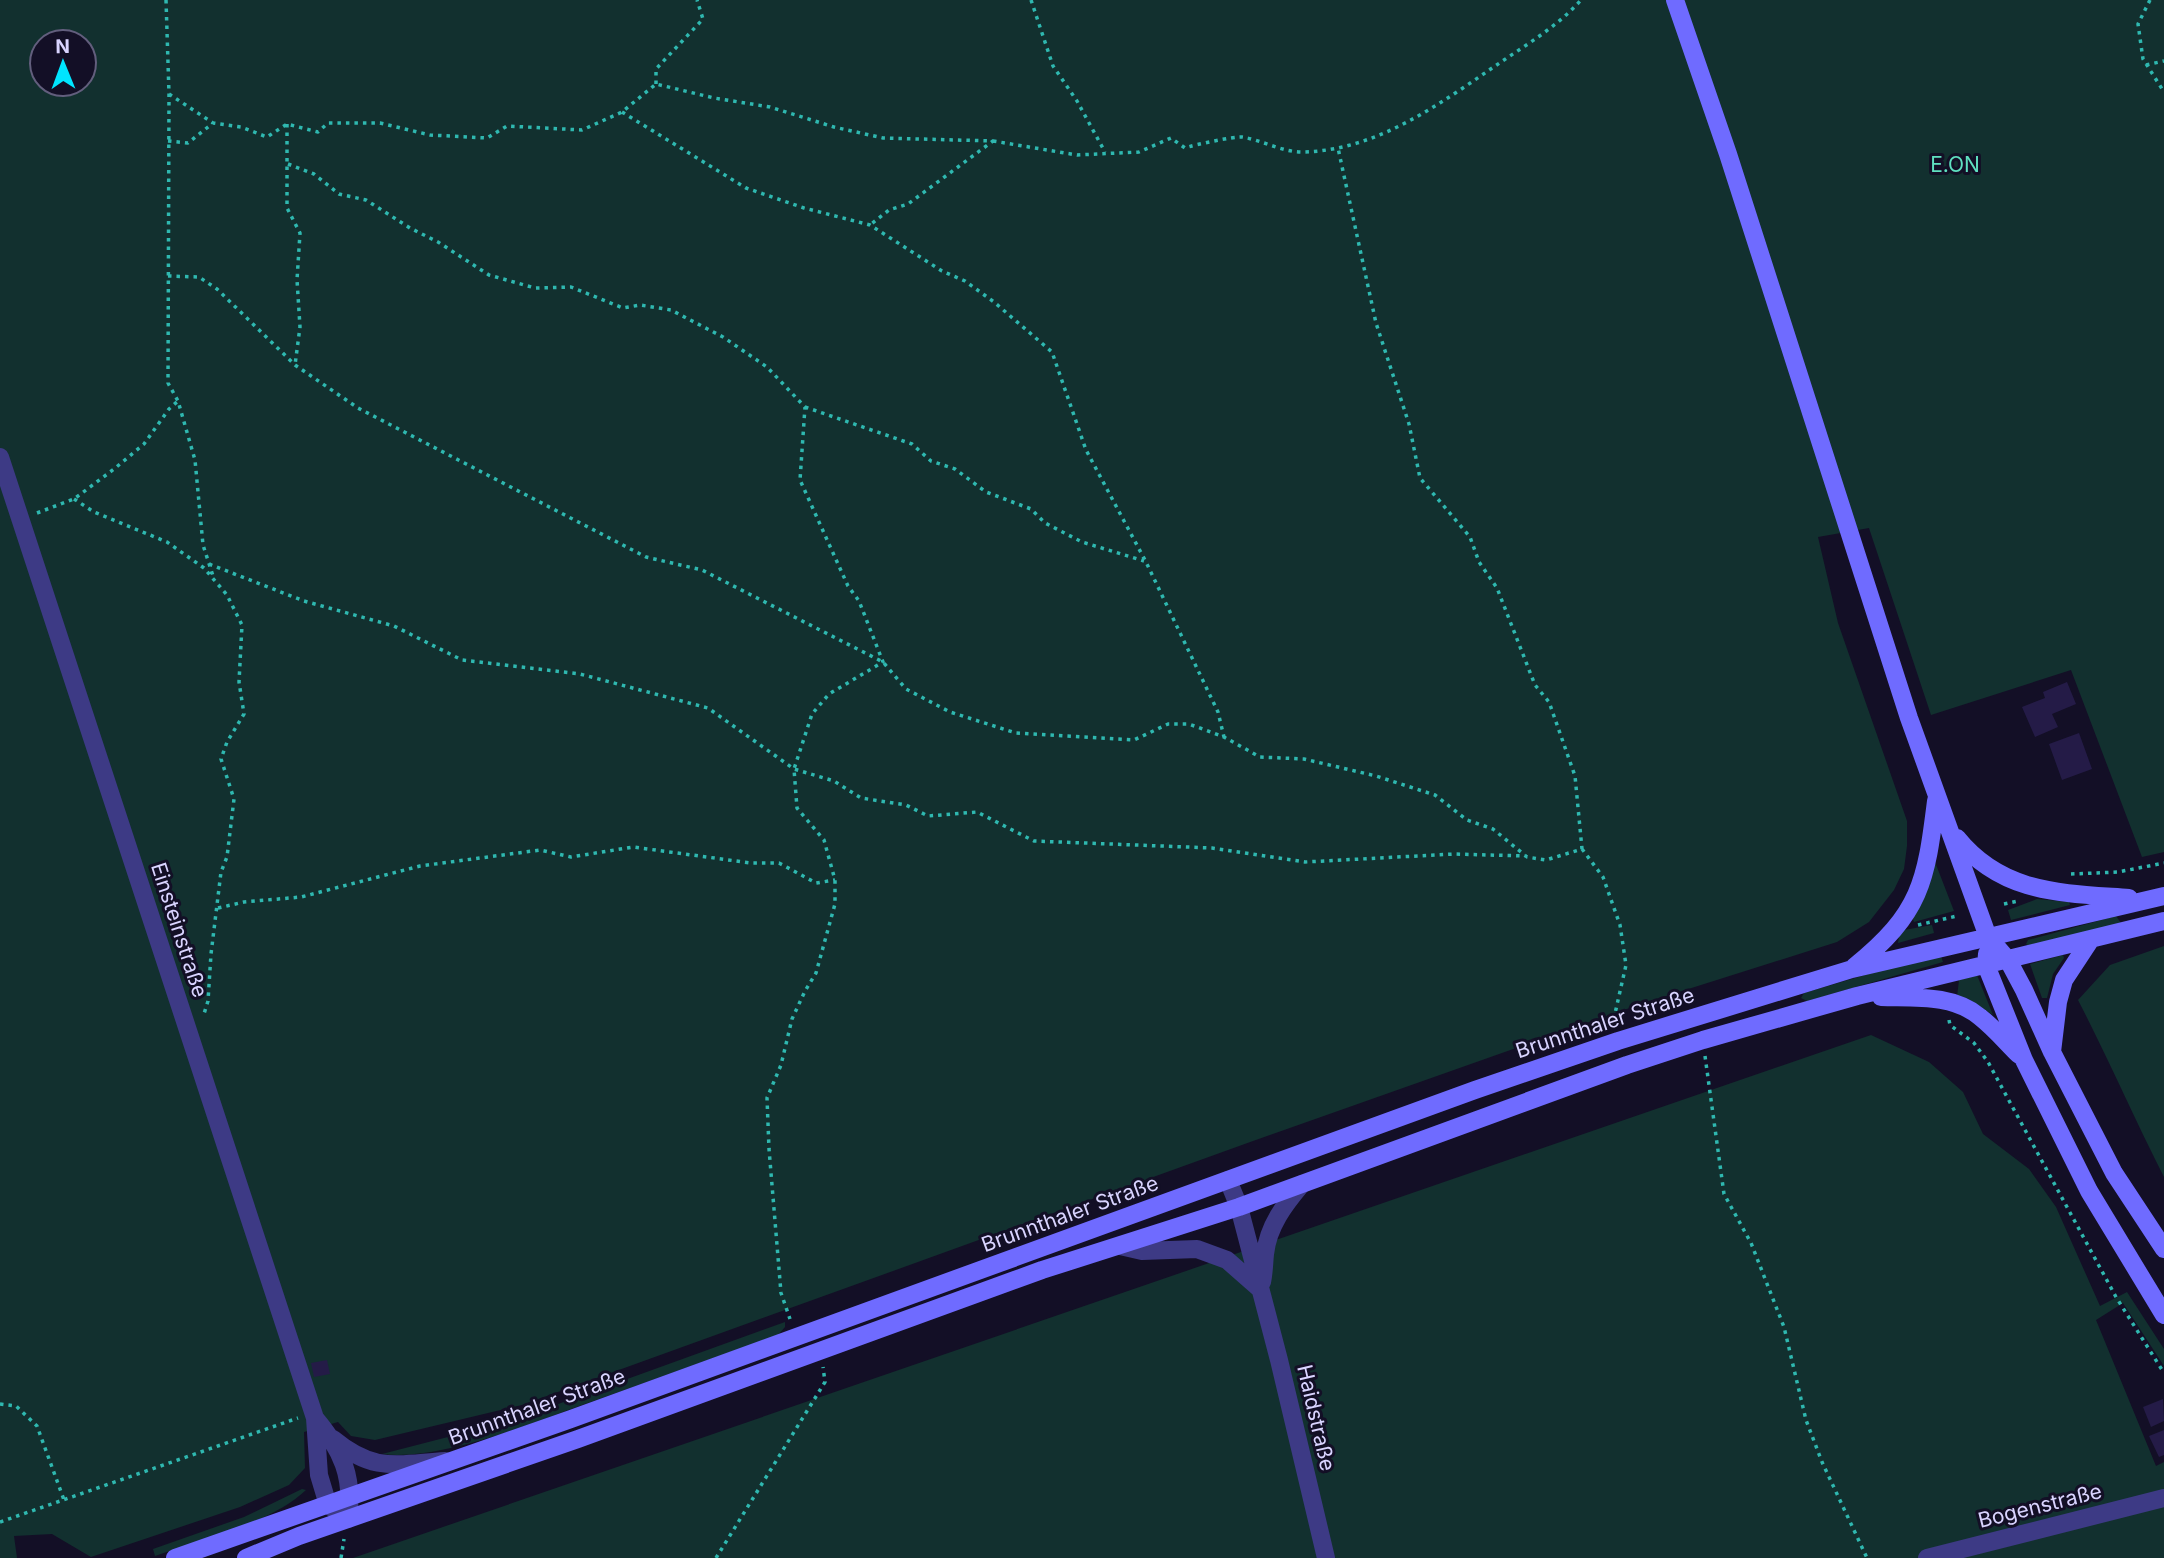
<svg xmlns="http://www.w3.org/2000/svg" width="2164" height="1558" font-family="Inter,sans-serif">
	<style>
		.green { fill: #12302f; fill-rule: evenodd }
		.building { fill: #241b47 }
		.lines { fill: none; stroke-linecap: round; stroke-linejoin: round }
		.path { stroke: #2fb8b0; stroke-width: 3.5; stroke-dasharray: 3.5 5; stroke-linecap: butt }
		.street { stroke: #3d3a85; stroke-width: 18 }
		.secondary { stroke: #6f6bff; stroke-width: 18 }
		.labels { text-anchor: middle; stroke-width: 6; stroke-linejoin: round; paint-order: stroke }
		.park-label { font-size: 21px; fill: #5fe0c0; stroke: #130f26 }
		.street-label { font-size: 21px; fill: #d9d4ff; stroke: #130f26 }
	</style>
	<rect width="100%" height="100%" fill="#130f26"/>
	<path class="green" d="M0,0H2164V852L2142,857L2071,670L1931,715L1869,528L1818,537L1838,623L1907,821V846L1904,869L1894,890L1869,922L1837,942L1641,1004L1253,1141L522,1405L375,1440L351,1436L338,1422L304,1432L305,1468L289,1485L240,1507L91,1557L52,1534L14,1536L17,1558H0ZM42,42H84V84H42Z
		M1935,862L1954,911L1914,922L1912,917Z
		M2037,899L2069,902L2070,905L2011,920L2008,910Z
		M2116,916L2121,923L2029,946L2026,944L2028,940Z
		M1932,925L1934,933L1898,943L1899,936L1904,930Z
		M2164,946V1177C2134,1118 2108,1058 2078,1000L2110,965Z
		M1940,953L1943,962L1807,1001L1801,998L1804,993Z
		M2063,955L2064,958L2053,974L2047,998H2042L2030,964Z
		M1977,975L1993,1015L1967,998L1957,997L1959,980Z
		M1871,1035L1929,1062L1963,1092L1983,1134L2029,1169L2056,1207L2100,1306L2127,1292L2164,1349V1366L2123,1303L2096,1320L2156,1466L2164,1462V1558H353Z
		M785,1322V1327L778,1335C713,1358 647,1382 582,1405C527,1425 439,1461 382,1454L514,1420Z
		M302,1489L306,1490C272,1523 200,1540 155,1556L153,1549L244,1517Z"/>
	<path class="building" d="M2067,682L2076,704L2052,714L2058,727L2035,737L2022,707L2045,698L2043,692Z
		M2079,733L2092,769L2062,780L2049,744Z
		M327,1360L330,1374L314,1377L311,1363Z
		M2163,1399L2164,1421L2151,1427L2143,1407Z
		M2164,1430V1455L2159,1457L2149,1436Z"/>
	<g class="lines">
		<path class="path" d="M166,0L169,94L168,383L178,401L195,460L203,545L213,576
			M1031,0L1053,66L1077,101L1105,152
			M2150,0L2138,24L2143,59L2164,92
			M2146,65L2164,61
			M656,84V69L703,19L697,0
			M169,94L213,123
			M622,112L746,188L804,208L870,225L942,271L965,281L994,302L1052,352L1086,450L1146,562L1218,712L1224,737
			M287,124V208L300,233L297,280L300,327L295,365
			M168,141L188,143L213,123L241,127L267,137L287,124L318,132L328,123H380L430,135L487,138L507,126L582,130L622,112L656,84L714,98L770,107L834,127L883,138L993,141L908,204L889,210L870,225
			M993,141L1077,155L1139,152L1171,138L1185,148C1193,145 1235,136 1242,137C1262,140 1284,153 1304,152C1379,150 1442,102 1501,62C1529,43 1559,25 1581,0
			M288,164L314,174L339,194L366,200L410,228L438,242L489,275L535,288L571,287L623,308L640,305L671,310L723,337L767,367L805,407L800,480L848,586L859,601L883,662L829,694L812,714L794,769L797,808L824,840L835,880V904L816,973L805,991L792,1019L781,1065L767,1098L769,1149L781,1293L790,1319
			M168,276L199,277L217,289L295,365L358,408L646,557L702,570L883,662L906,689L950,712L1016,733L1134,740L1168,724H1189L1224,737L1260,757L1304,759L1376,776L1435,795L1467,820L1493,829L1527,857L1546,860L1582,849L1575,776L1549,702L1535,685L1497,588L1479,562L1470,537L1420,478L1409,424L1376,323L1338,148
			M805,407L912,444L931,461L955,469L986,492L1031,509L1045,523L1082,542L1144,561
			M74,499L94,512L167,542L204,568L227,595L242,625L239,682L244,714L227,742L221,759L234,799L227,857L221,872L211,954L208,1001L203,1017
			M37,513L74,499L114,469L144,444L169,409L178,401
			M209,564L304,601L394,626L462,660L580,674L708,708L794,769L834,781L861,798L906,805L928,816L977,812L1034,841L1212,848L1305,862L1454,854L1525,856
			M1582,849L1603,877L1620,925L1626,965L1614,1018L1615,1025
			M2071,874L2118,872L2164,863
			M2004,904L2018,901
			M218,908L244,902L301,897L420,866L540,850L571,857L633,847L751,863H779L816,883L835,880
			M1918,925L1957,916
			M1949,1020L1950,1025L1974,1043L1988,1062L2116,1297L2164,1373
			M1705,1056L1724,1194L1751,1243L1784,1327L1806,1420L1822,1462L1867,1558
			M0,1404L16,1406L37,1426L64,1500
			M0,1522L298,1418
			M341,1558L344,1539
			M716,1558L825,1382L823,1367"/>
		<path class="street" d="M0,457L315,1418L319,1475L328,1505L348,1519C354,1477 342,1450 315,1418
			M1228,1180L1239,1207L1279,1360L1326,1558
			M1120,1246L1142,1251L1197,1249L1227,1260L1260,1289
			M1262,1282C1264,1273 1264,1264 1265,1254C1268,1226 1285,1204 1302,1184
			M333,1439C374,1473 396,1464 445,1461
			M1927,1558L2164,1498"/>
		<path class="secondary" d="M1675,0L1728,154L1909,718L1988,937L2008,960L2024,990L2052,1052L2114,1173L2164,1249
			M1957,838C2002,894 2062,893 2129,898
			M1987,954L1986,965L2024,1060L2089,1191L2164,1315
			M1854,967C1921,913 1926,882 1936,801
			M1881,997C1914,998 1953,994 1980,1017C1994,1028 2006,1042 2019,1055
			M2052,1052L2058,1002L2064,980L2091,939
			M175,1558L571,1419L1475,1090L1618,1041L1852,969L2164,896
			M246,1558L299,1536L578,1439L1042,1270L1239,1207L1627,1065L1703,1040L1857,996L2164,921"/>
	</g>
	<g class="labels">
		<g class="park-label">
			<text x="1955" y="172">E.ON</text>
		</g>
		<g class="street-label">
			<text transform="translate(179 930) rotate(72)" y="7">Einsteinstraße</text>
			<text transform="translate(1605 1023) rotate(-18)" y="7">Brunnthaler Straße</text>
			<text transform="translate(1070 1214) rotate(-20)" y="7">Brunnthaler Straße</text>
			<text transform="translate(537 1407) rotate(-20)" y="7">Brunnthaler Straße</text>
			<text transform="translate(1316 1418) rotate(77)" y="7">Haidstraße</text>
			<text transform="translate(2040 1506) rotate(-14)" y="7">Bogenstraße</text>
		</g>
	</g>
	<g transform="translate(63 63) rotate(359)"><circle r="33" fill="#130f26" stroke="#625e7d" stroke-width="2"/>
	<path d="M0-5L12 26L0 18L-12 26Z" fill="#00e5ff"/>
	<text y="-10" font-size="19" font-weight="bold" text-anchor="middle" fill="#d9d4ff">N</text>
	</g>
</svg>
